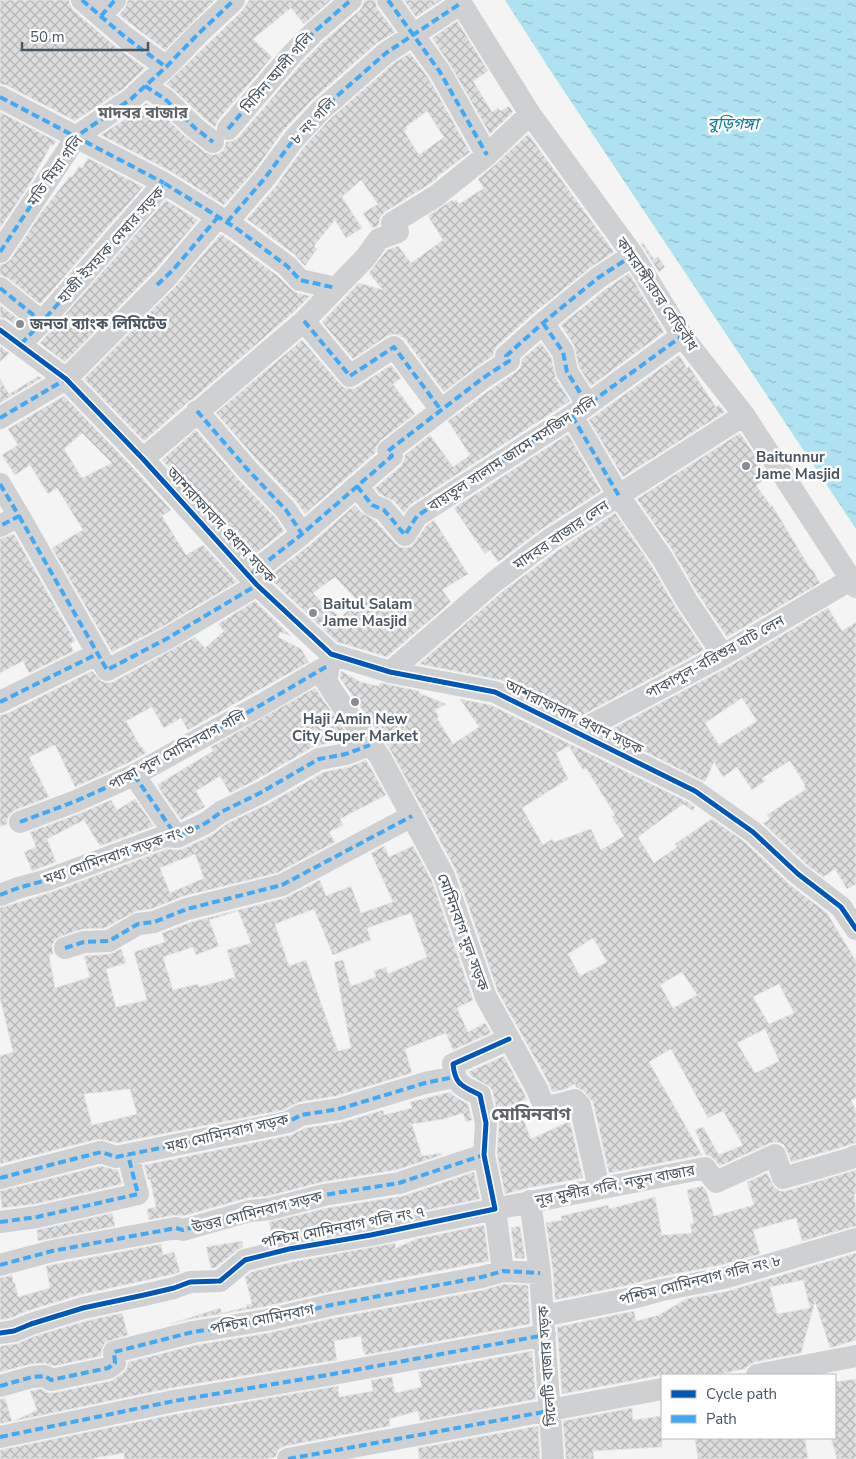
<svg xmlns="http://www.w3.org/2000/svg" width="856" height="1459" font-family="'Nunito Sans','Noto Sans Bengali',sans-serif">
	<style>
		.water { fill: url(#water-ripples) }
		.building { fill: url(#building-cross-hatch); stroke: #e5e6e7; fill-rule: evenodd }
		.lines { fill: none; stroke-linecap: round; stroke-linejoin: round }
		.minor { stroke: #ced0d2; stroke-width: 22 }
		.quiet { stroke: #3fa9f5; stroke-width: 4; stroke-dasharray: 8 4; stroke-linecap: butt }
		.cycleway-casing { stroke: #fff; stroke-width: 8 }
		.cycleway { stroke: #0057b8; stroke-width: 5 }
		.poi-dot { fill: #868d94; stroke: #fff; stroke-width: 2 }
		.labels { text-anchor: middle; stroke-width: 5; stroke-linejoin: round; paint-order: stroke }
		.street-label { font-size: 15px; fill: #4a5661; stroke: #fff }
		.poi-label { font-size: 15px; font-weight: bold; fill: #4a5661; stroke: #fff; text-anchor: start }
		.neighbourhood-label { font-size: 16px; font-weight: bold; fill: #5f6368; stroke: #fff }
		.water-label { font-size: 16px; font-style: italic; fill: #0c7c9b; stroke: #fff }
		.quarter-label { font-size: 18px; font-weight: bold; fill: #5f6368; stroke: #fff }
	</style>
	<defs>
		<pattern id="water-ripples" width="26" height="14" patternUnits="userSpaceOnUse" patternTransform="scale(1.25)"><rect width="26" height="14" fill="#aee2f0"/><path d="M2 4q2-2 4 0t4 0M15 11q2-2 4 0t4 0" fill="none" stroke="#90bac6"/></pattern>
		<pattern id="building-cross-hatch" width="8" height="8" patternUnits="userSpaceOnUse" patternTransform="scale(1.25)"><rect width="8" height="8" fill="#ddddde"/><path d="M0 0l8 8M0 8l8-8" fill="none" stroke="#b5b6b7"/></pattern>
	</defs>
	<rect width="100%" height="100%" fill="#f4f4f4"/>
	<path class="water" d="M505,0H856V529L552,73Z"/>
	<path class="building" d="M0,0H69L70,5L73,10L116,47L145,68L123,89L75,121L6,85L0,84Z
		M128,0H215L165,50L119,15L125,8Z
		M249,0H331L304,24L291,8L253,39L272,57L218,120L215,127L204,118L174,90L166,84L243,10Z
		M364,0H375L377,8L395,32L377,43L311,101L283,131L255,170L224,205L170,171L101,135L139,110L146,103L157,109L186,137L205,152L212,155L218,154L224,150L226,142L233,141L238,138L303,62L323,42L360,10L363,5Z
		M404,0H442L416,17Z
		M457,21L488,71L473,81L492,112L498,108L501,111L509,106L513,112L490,134L451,66L432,38Z
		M410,53L429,79L470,152L437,177L438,178L428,185L385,212L380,217L379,225L373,228L363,213L378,204L361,180L342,197L362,228L346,238L335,220L314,246L317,249L305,266L295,255L247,219L276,186L304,147L330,119L394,63ZM427,111L444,137L419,155L404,131L407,129L406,127Z
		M0,112L56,141L53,146L51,145L29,185L0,228Z
		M528,134L614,252L590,268L534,313L497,346L494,351L493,356L475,368L444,392L405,339L399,335L393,334L387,336L353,359L322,322L359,283L383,290L369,273L387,250L398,246L411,263L443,240L428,216L452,200L453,202L456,200L459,204L484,188L478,179L496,164Z
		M88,158L143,187L40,304L8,278L0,275V265L6,263L11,259L41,213L70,176L72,177L79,166L82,168Z
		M166,200L198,220L156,269L65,362L40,343Z
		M221,234L278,276L291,289L297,293L310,296L295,311L193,399L189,401L185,405L144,441L84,379L175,287Z
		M643,243L654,259L658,257L665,267L659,272L641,244Z
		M629,273L664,332L591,386L579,367L574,345L561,325L606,289Z
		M0,305L23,323L19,327L7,319L0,317Z
		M302,340L340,384L345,388L352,389L357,387L391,365L401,378L393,384L415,414L380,441L376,447L375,453L305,514L296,501L257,460L216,413Z
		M541,343L551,357L556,379L570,401L410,505L404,513L394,501L380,494L375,488L401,466L404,460L405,455L430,435L453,467L470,455L448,421L491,389L516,372L521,367L522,359Z
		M0,346L9,353L0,362Z
		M679,355L687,368L689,366L690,368L716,407L719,405L725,412L623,477L589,420Z
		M39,376L42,378L0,403V379L9,394Z
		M64,396L133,468L171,510L162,516L186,555L203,545L237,582L162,627L112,652L52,548L83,530L57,488L48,494L30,465L15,475L2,455L18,445L8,429ZM82,433L112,463L82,478L64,449Z
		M196,430L237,478L276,518L284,531L250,558L162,460Z
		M740,433L769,477L756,485L771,506L772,505L811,570L812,569L820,583L727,637L698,594L673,551L637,499Z
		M568,434L601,491L542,529L498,562L490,550L485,554L454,508Z
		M355,505L362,513L376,521L395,543L400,547L406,548L412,546L427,525L434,520L468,574L442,590L451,602L387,657L337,642L268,577L311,544ZM335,577L358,601L341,617L326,607L313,593Z
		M615,513L651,565L676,608L704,650L577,718L501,680L419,664L502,592L557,551Z
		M14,534L75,641L70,644L74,651L29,673L23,661L0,673V539Z
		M255,601L291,636L280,632L278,637L301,649L309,662L188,730L181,718L164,728L152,707L126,721L140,746H141L146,753L128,763L75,787L55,745L29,757L49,797L15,810L10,814L7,819V824L0,827V715L6,714L92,671L101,681L107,683L113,682L195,637L205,648L224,631L218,624Z
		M828,608L842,631L856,622V884L847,889L835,869L823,877L806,864L763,823L770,819L767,815L806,789L804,786L805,785L790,761L762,778L765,781L752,790L737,767L723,777L714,762L705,782L606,732L730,666ZM742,698L757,721L719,745L705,723Z
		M341,671L361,682L378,686L381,683L419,691V693L446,704L435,710L439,717L437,718L453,744L479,727L460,699L491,705L688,802L695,807L693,811L683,804L638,837L654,863L677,847L675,844L712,819L745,842L789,884L827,913L856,961V1098L851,1100L856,1111V1143L791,1162L787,1151L784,1145L777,1142L770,1143L720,1166L715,1160L710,1156L706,1155L695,1130L703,1127L719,1155L743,1145L723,1111L708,1118L671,1049L649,1062L702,1155L609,1173L593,1102L584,1091L576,1087L575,1084L566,1089L552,1092L549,1083L498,992L456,870L391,751L340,678ZM569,746L583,770L586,768L615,815L612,817L624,836L601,850L591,829L554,842L552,839L543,845L522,808L568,779L556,753ZM593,938L607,962L580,976L568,954ZM682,972L697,995L673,1008L660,985ZM779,984L794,1013L769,1024L753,997ZM765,1029L779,1061L755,1073L737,1043Z
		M315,688L350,738L313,747L254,781L230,793L220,776L196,791L205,807L181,820L157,785L213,751L211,747Z
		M366,760L386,795L340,819L343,825L329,832L335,842L277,873L184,896L151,909L136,911L105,928L83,929L61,936L55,940L52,946L53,954L49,955L55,988L90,977L84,956L110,954L121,949L126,963L106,969L116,1007L147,1000L134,952L165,942L162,933L191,922L285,898L320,880L326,896L351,886L361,913L393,902L371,853L384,846L389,857L413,846L432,881L473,1000L457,1008L468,1032L485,1023L491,1033L453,1050L446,1033L405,1049L412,1073L336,1096L299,1102L283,1110L117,1143L105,1140L98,1139L0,1164V1056L13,1052L0,998V908L52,892L167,849L178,850L183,849L212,835L228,823L266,805L324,772L349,767ZM195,854L204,878L170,893L160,868ZM314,909L333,955L371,940L367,928L411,913L427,957L388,974L386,967L374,971L376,977L351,986L343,960L334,962L351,1048L338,1051L306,960L289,966L275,924ZM238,911L251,943L227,950L235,977L199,987L198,984L173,990L163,957L193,947L196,955L219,946L209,920ZM130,1089L137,1114L92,1125L84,1094Z
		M135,799L154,826L100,846L84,820L47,839L56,862L32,871L24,852L36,847L30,832L81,813L111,800L117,810Z
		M504,1056L527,1099L517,1103L531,1139L570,1121L583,1178L528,1188L505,1194L497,1154L499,1124L493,1092L490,1087L471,1076L468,1072Z
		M450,1092L457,1098L468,1104L472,1120L466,1122L463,1113L444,1119L412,1124L422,1156L441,1153L442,1155L396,1170L322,1182L268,1196L247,1198L183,1216L174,1215L149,1220L147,1209L156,1207L150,1179L148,1180L144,1165L291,1135L305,1128L343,1122L383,1110L384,1115L412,1108L410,1102Z
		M101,1166L112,1169L118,1170L122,1184L35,1204L2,1208L0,1191Z
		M856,1170V1194H854L856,1207V1226L802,1241L796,1218L753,1230L760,1254L721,1265L659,1277L629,1285L555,1300L553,1271L546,1223L562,1220L561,1216L608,1205L609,1209L655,1197L662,1235L692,1233L690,1224L694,1223L687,1190L702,1186L706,1190L714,1216L754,1205L747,1182L767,1173L774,1187L780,1191H786Z
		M474,1172L480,1199L369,1222L273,1239L269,1222L327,1208L403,1196Z
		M112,1213L115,1226L38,1241L37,1230Z
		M484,1225L489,1261L329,1292L263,1307L191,1319L170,1324L220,1308L222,1313L247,1307L246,1305L252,1304L245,1277L251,1272L292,1262L395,1243L396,1248L416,1239Z
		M520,1226L525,1259L515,1258L511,1228Z
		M242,1241L243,1247L237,1250L215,1268H211L206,1247Z
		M161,1244L163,1255L174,1252L180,1272L170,1275L79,1295L27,1311L11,1318L0,1320V1278L12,1275L13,1283H15L18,1297L50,1288L46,1266Z
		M856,1253V1340L830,1348L815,1301L801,1353L755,1362L749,1365L745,1369L714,1375H662L562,1394L557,1327L634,1311L636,1321L659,1315L686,1299L728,1291ZM803,1280L810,1308L777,1314L770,1287Z
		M504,1284L528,1285L530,1324L365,1355V1351L363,1352L361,1336L334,1341L337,1360L171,1388L14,1421L37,1410L30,1391L41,1389L48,1393H53L111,1381L123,1373L127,1368L128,1362L196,1345L268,1333L334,1318L484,1290Z
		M122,1313L128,1335L106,1342L102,1348L101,1356L54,1366L44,1363L31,1364L0,1372V1346L16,1344L35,1336L86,1321Z
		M532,1351L536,1399L420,1421L418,1411L389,1419L390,1426L285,1446L279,1449L275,1457L267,1459H124V1453L90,1459H0V1450L176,1414L338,1386L339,1397L373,1391L371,1380L392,1377L395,1393L422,1387L418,1372Z
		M856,1379V1459H837L831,1438H835V1382Z
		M5,1398L12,1421L0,1424V1399Z
		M632,1408L633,1420L662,1416V1447L593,1451L594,1459H566L563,1421Z
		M538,1426L540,1459H419L418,1448Z
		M695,1438H805L808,1459H698Z"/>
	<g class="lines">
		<path class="minor" d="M82,0L125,37L166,67
			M388,0L440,72L487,155
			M459,0L530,114L633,255L682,336L744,415L856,587
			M101,16L115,0
			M145,86L165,99L195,128L213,142
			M0,97L164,183
			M228,129L293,53L314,32L351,0
			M227,222L265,178L294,139L321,110L386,53L461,3
			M0,252L77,136L131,99L166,67L198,34L234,0
			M0,288L42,322
			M304,321L350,376L394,347L441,410
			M543,323L563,352L567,372L588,405
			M0,330L66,379L143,459L257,585L331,654L390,672L495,692L695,791L753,832L798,874L841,907L856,929
			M21,344L42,322L164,183L236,228L287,266L300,280L336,288
			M197,411L247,469L286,510L302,534
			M572,416L619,496L662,558L687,601L723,655
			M0,418L66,379L166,278L218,217
			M143,459L304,321L366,257L379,239L398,232L392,223L436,196L487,155L530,114
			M0,484L19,516L0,526
			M357,486L372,505L384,510L405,535L417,516L572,416L682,336
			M19,516L107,670L168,638L257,585
			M250,575L302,534L392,456L388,451L483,378L509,361L506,356L543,323L572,299L598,278L633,255
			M331,654L326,681L343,707L380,757L444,876L486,997L537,1089C539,1093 540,1098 542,1101C550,1110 566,1102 575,1100L580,1105L599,1188
			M390,672L494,582L549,540L744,415
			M0,702L97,654
			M578,732L723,655L850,580
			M134,775L177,837
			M20,822L76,801L134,775L261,705L329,665
			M0,895L18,888L47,880L165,836L177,837L206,823L221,812L260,793L319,759L346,754L370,745
			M65,948L84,942L109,941L138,924L154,922L187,909L282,885L412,816
			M0,1178L101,1152L116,1157L288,1122L301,1115L339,1109L425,1083L454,1077
			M530,1201L540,1273L553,1459
			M0,1222L37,1217L138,1194L128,1155
			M0,1265L52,1251L176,1228L183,1230L250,1211L270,1209L324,1195L399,1183L484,1155
			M503,1271L495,1209L705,1168L716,1182L775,1155L783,1178L849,1159L856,1156
			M543,1316L632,1298L662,1290L724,1278L856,1239
			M0,1333L14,1331L31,1324L83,1308L144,1295L174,1288L190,1282L220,1281L245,1260L289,1249L371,1235L495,1209L484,1155L486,1123L480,1095C462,1086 455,1085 453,1064L509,1039
			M757,1375L856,1356
			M0,1386L32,1377L45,1376L51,1380L108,1368L115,1363L114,1352L193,1332L266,1320L331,1305L482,1277L503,1271L540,1273
			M0,1437L174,1401L333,1374L545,1335
			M288,1459L662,1389"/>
		<path class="quiet" d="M82,0L125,37L166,67
			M388,0L440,72L487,155
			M101,16L115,0
			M145,86L165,99L195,128L213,142
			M0,97L164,183
			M228,129L293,53L314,32L351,0
			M227,222L265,178L294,139L321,110L386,53L461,3
			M0,252L77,136L131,99L166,67L198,34L234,0
			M157,285L173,270L218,217
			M0,288L42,322
			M304,321L350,376L394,347L441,410
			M543,323L563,352L567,372L588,405
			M21,344L42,322L164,183L236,228L287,266L300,280L336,288
			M197,411L247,469L286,510L302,534
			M572,416L619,496
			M0,418L66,379
			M0,484L19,516L0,526
			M357,486L372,505L384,510L405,535L417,516L572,416L682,336
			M19,516L107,670L168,638L257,585
			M250,575L302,534L392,456L388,451L483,378L509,361L506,356L543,323L572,299L598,278L633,255
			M0,702L97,654
			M134,775L177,837
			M20,822L76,801L134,775L261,705L329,665
			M0,895L18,888L47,880L165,836L177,837L206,823L221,812L260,793L319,759L346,754L370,745
			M65,948L84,942L109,941L138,924L154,922L187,909L282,885L412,816
			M0,1178L101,1152L116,1157L288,1122L301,1115L339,1109L425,1083L454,1077
			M0,1222L37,1217L138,1194L128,1155
			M0,1265L52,1251L176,1228L183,1230L250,1211L270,1209L324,1195L399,1183L484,1155
			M0,1386L32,1377L45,1376L51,1380L108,1368L115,1363L114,1352L193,1332L266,1320L331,1305L482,1277L503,1271L540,1273
			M0,1437L174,1401L333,1374L545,1335
			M288,1459L549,1411"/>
		<defs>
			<path id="cycleway" d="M0,330L66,379L143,459L257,585L331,654L390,672L495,692L695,791L753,832L798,874L841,907L856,929
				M0,1333L14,1331L31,1324L83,1308L144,1295L174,1288L190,1282L220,1281L245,1260L289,1249L371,1235L495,1209L484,1155L486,1123L480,1095C462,1086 455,1085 453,1064L509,1039"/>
		</defs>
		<use href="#cycleway" class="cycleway-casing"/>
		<use href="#cycleway" class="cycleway"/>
	</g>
	<g class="poi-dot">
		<circle cx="20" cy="324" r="5"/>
		<circle cx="746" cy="466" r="5"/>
		<circle cx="313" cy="613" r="5"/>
		<circle cx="355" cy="702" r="5"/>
	</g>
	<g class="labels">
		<g class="street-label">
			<text transform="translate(277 73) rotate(-49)" y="5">মিসিন আলী গলি</text>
			<text transform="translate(313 121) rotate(-46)" y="5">৮ নং গলি</text>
			<text transform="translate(55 171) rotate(-54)" y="5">মতি মিয়া গলি</text>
			<text transform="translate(111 245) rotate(-48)" y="5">হাজী ইসহাক মেম্বার সড়ক</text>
			<text transform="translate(657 294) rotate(56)" y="5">কামরাঙ্গীরচর বেড়িবাঁধ</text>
			<text transform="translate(512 454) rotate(-33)" y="5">বায়তুল সালাম জামে মসজিদ গলি</text>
			<text transform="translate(221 525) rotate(47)" y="5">আশরাফাবাদ প্রধান সড়ক</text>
			<text transform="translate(561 535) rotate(-34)" y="5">মাদবর বাজার লেন</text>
			<text transform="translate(715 657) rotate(-29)" y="5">পাকাপুল-বরিশুর ঘাট লেন</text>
			<text transform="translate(574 717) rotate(26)" y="5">আশরাফাবাদ প্রধান সড়ক</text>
			<text transform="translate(177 750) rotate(-28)" y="5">পাকা পুল মোমিনবাগ গলি</text>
			<text transform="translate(119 854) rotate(-19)" y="5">মধ্য মোমিনবাগ সড়ক নং ৩</text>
			<text transform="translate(463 932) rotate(70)" y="5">মোমিনবাগ মূল সড়ক</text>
			<text transform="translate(227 1133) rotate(-13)" y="5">মধ্য মোমিনবাগ সড়ক</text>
			<text transform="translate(615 1185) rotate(-11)" y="5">নূর মুন্সীর গলি, নতুন বাজার</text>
			<text transform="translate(257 1212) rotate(-14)" y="5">উত্তর মোমিনবাগ সড়ক</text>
			<text transform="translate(343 1227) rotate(-11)" y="5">পশ্চিম মোমিনবাগ গলি নং ৭</text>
			<text transform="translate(700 1280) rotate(-14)" y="5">পশ্চিম মোমিনবাগ গলি নং ৮</text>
			<text transform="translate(262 1319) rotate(-11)" y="5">পশ্চিম মোমিনবাগ</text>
			<text transform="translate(547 1366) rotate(-94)" y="5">সিলেটি বাজার সড়ক</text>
		</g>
		<g class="poi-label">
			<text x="30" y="329">জনতা ব্যাংক লিমিটেড</text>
			<text x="756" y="462">Baitunnur<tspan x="756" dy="17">Jame Masjid</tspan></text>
			<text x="323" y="609">Baitul Salam<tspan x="323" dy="17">Jame Masjid</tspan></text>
			<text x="355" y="724" text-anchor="middle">Haji Amin New<tspan x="355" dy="17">City Super Market</tspan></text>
		</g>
		<g class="neighbourhood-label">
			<text x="143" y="118">মাদবর বাজার</text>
		</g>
		<g class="water-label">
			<text x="733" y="129">বুড়িগঙ্গা</text>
		</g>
		<g class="quarter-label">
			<text x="531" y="1120">মোমিনবাগ</text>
		</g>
	</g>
	<rect x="661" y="1374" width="175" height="65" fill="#ffffff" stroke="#b7bbc0"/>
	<rect x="671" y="1390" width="25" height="8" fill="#0057b8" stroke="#b7bbc0"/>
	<text x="706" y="1399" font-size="15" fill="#4a5661">Cycle path</text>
	<rect x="671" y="1415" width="25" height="8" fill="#3fa9f5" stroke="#b7bbc0"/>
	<text x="706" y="1424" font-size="15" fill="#4a5661">Path</text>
	<path d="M22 42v8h126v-8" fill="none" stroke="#4a5661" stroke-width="2.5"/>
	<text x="30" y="42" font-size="15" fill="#4a5661" stroke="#ffffff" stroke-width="4" paint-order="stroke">50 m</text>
</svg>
